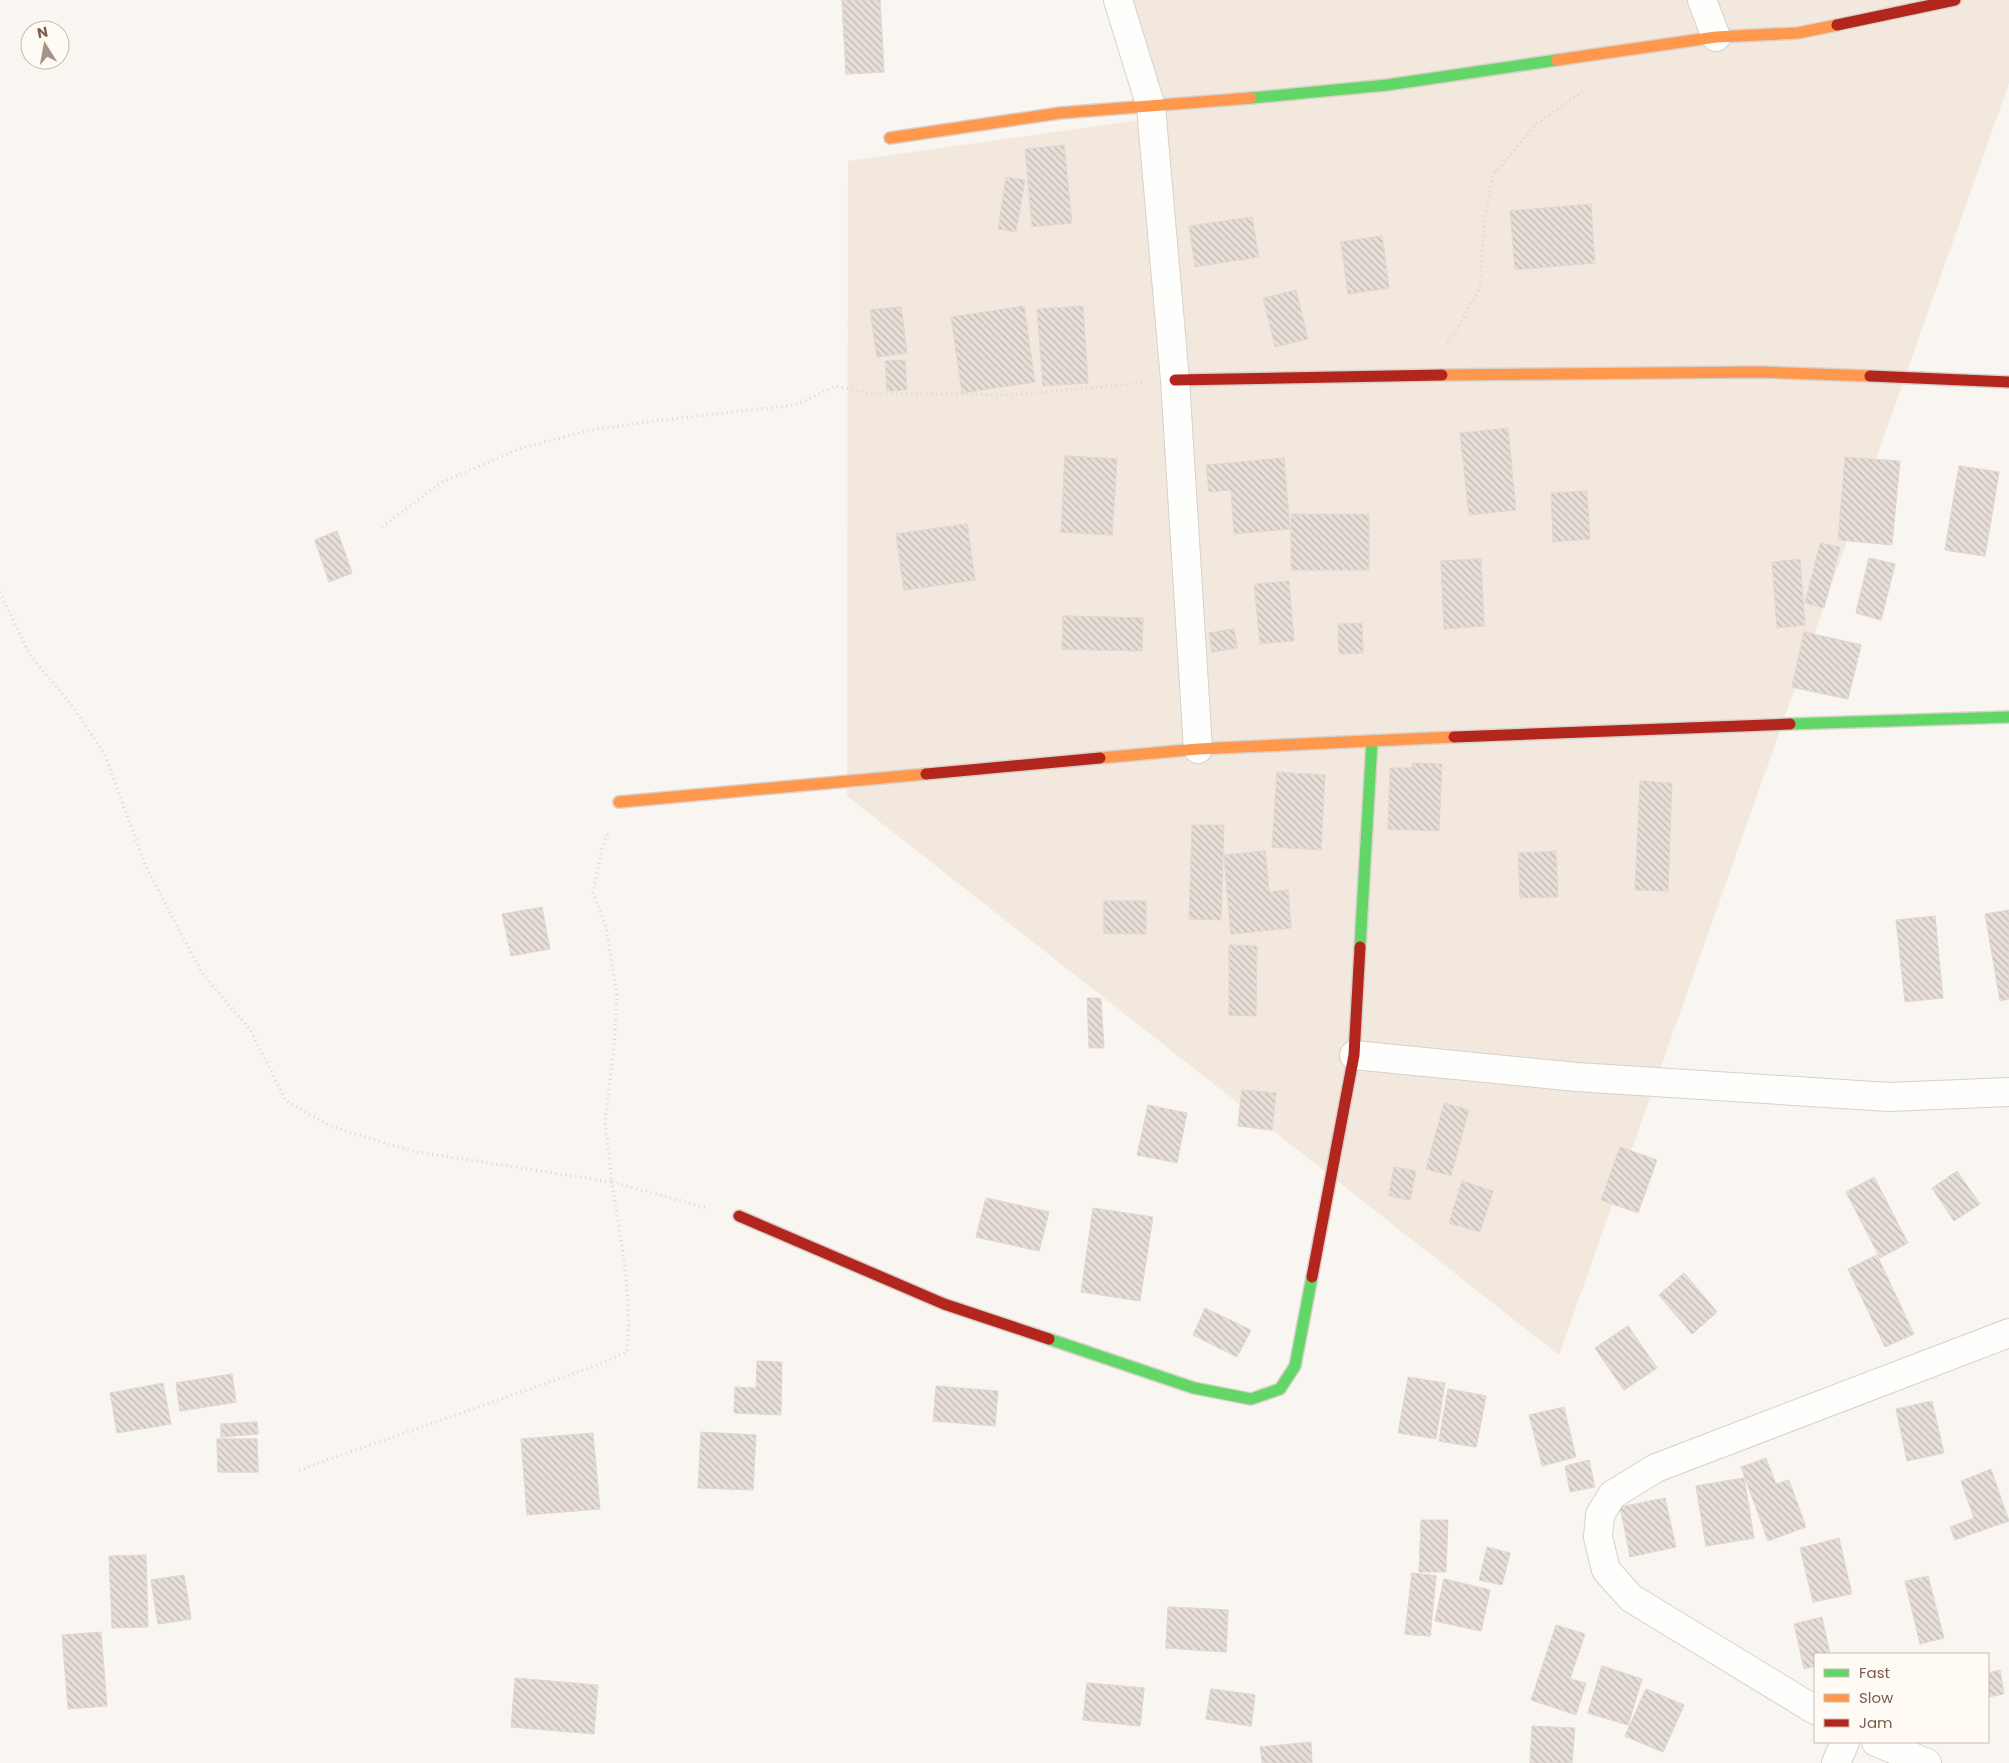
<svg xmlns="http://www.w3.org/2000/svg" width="2009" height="1763" font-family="Poppins,sans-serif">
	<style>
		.residential { fill: #f2e8de }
		.building { fill: url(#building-back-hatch); stroke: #e2d8d2 }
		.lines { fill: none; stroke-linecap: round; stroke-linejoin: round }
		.street-casing { stroke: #d7d1cb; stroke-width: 30 }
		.fast-casing { stroke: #d9d2cb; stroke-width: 14 }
		.slow-casing { stroke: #d9d2cb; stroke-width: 14 }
		.jam-casing { stroke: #d9d2cb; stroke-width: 14 }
		.path { stroke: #dcd5d0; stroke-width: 3; stroke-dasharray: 1 4; stroke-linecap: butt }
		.street { stroke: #fefefd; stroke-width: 28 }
		.fast { stroke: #63d668; stroke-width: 11 }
		.slow { stroke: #ff974d; stroke-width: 11 }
		.jam { stroke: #b3261e; stroke-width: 11 }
	</style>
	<defs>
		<pattern id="building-back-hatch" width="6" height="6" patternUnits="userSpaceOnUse" patternTransform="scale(1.25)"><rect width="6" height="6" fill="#e6ded7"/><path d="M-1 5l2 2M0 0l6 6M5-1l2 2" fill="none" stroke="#bfb7b1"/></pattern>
	</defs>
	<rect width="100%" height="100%" fill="#f9f5f0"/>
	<path class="residential" d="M1121,0H2009V83L1559,1355L847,796L848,161L1140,120Z"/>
	<path class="building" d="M842,0H880L884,72L846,74Z
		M842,0H880L884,72L846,74Z
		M1064,145L1072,223L1032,227L1025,149Z
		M1006,177L1025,180L1016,232L998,229Z
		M1591,204L1595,263L1515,270L1510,211Z
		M1252,217L1259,257L1195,267L1189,226Z
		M1382,236L1389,288L1348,294L1341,242Z
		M1382,236L1389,288L1348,294L1341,242Z
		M1296,290L1308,339L1275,347L1263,298Z
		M1024,306L1035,382L962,393L951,317Z
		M1083,306L1088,383L1043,386L1037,309Z
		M901,307L907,353L877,357L870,310Z
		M901,307L907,353L877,357L870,310Z
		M905,360L907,390L887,391L885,361Z
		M1508,428L1516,510L1469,515L1460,433Z
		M1065,456L1117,459L1112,535L1061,532Z
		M1065,456L1117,459L1112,535L1061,532Z
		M1845,457L1900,461L1892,545L1838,540Z
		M1284,458L1290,529L1234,534L1231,490L1209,492L1206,465Z
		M1959,466L1999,472L1985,556L1945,550Z
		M1959,466L1999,472L1985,556L1945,550Z
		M1587,491L1590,539L1553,542L1551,493Z
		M1291,514H1369V570H1291Z
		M967,524L975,580L904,590L896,534Z
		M967,524L975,580L904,590L896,534Z
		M337,531L352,573L329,582L315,540Z
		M337,531L352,573L329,582L315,540Z
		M1820,543L1840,547L1824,608L1805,603Z
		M1869,558L1895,564L1881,620L1856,613Z
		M1869,558L1895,564L1881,620L1856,613Z
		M1481,559L1484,626L1444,629L1441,561Z
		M1481,559L1484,626L1444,629L1441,561Z
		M1800,559L1805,625L1777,628L1772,562Z
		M1289,581L1294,641L1260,644L1254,584Z
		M1063,616L1143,618L1142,651L1062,649Z
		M1063,616L1143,618L1142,651L1062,649Z
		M1362,623L1363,653L1339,654L1338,624Z
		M1234,629L1237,648L1212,652L1209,633Z
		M1234,629L1237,648L1212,652L1209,633Z
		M1804,632L1861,645L1848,699L1792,687Z
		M1804,632L1861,645L1848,699L1792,687Z
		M1412,763L1442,764L1439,831L1388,829L1390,768H1412Z
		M1277,772L1325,775L1321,850L1272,847Z
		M1640,781L1672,783L1668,891L1635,890Z
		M1192,825H1224L1221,920L1189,919Z
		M1265,851L1269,892L1288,890L1291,928L1231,934L1224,855Z
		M1265,851L1269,892L1288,890L1291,928L1231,934L1224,855Z
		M1556,851L1558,897L1520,898L1518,853Z
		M1104,901H1146V934L1104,933Z
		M1104,901H1146V934L1104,933Z
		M542,907L550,949L511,956L502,914Z
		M2009,910V999L2000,1001L1985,914Z
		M1935,916L1943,998L1905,1002L1896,920Z
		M1229,945L1257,946L1256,1016L1229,1015Z
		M1087,998H1101L1104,1048H1089Z
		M1242,1090L1276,1093L1272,1130L1238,1126Z
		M1242,1090L1276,1093L1272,1130L1238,1126Z
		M1444,1103L1469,1110L1451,1176L1426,1169Z
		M1148,1105L1187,1113L1177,1163L1137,1155Z
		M1620,1147L1657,1160L1638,1213L1601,1200Z
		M1394,1167L1416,1171L1410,1200L1389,1196Z
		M1394,1167L1416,1171L1410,1200L1389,1196Z
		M1957,1171L1980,1204L1954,1221L1932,1188Z
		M1874,1177L1908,1243L1880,1258L1846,1192Z
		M1462,1181L1493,1191L1480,1232L1449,1223Z
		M986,1198L1049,1212L1039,1251L976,1237Z
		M986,1198L1049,1212L1039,1251L976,1237Z
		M1093,1208L1153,1217L1140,1301L1081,1292Z
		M1877,1255L1914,1334L1885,1347L1848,1269Z
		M1684,1273L1717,1312L1692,1334L1659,1295Z
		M1684,1273L1717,1312L1692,1334L1659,1295Z
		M1205,1308L1251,1330L1237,1357L1193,1335Z
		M1628,1326L1657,1368L1624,1390L1595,1348Z
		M1628,1326L1657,1368L1624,1390L1595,1348Z
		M757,1361L782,1362L781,1415L734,1413L735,1387L756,1388Z
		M232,1374L236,1402L180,1411L176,1383Z
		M232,1374L236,1402L180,1411L176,1383Z
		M1408,1377L1445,1383L1436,1439L1398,1433Z
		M163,1383L171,1424L117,1433L110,1393Z
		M936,1386L998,1391L995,1426L933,1421Z
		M1448,1389L1486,1396L1476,1447L1439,1441Z
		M1448,1389L1486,1396L1476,1447L1439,1441Z
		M1932,1401L1944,1453L1907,1461L1896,1409Z
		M1564,1407L1576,1457L1542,1466L1529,1415Z
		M257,1422L258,1434L221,1437V1424Z
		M257,1422L258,1434L221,1437V1424Z
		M701,1432L756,1435L753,1490L698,1488Z
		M593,1433L600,1509L527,1515L521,1439Z
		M217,1439H257L258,1472H218Z
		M217,1439H257L258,1472H218Z
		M1766,1458L1776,1484L1789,1480L1806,1527L1768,1541L1741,1467Z
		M1589,1460L1595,1487L1570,1492L1565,1466Z
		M1991,1469L2009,1521L1955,1540L1950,1527L1974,1518L1961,1481Z
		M1744,1478L1754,1538L1706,1546L1696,1486Z
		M1744,1478L1754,1538L1706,1546L1696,1486Z
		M1665,1498L1676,1547L1630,1557L1620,1507Z
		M1421,1520H1448L1446,1572H1419Z
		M1839,1538L1852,1594L1813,1602L1800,1548Z
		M1487,1547L1510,1553L1502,1585L1479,1580Z
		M146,1555L148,1627L112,1628L109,1556Z
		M1412,1573L1436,1576L1430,1636L1405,1634Z
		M1412,1573L1436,1576L1430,1636L1405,1634Z
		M184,1575L191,1619L158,1624L151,1580Z
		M184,1575L191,1619L158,1624L151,1580Z
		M1928,1576L1944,1638L1920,1644L1905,1581Z
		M1444,1579L1490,1590L1481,1631L1435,1621Z
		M1444,1579L1490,1590L1481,1631L1435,1621Z
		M1168,1607L1228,1610L1226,1652L1166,1648Z
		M1168,1607L1228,1610L1226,1652L1166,1648Z
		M1822,1617L1830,1654H1815V1666L1804,1669L1794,1624Z
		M1556,1625L1585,1634L1570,1679L1586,1683L1576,1715L1531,1700Z
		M101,1632L107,1706L68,1709L62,1635Z
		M1602,1666L1642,1679L1628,1725L1588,1713Z
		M1602,1666L1642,1679L1628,1725L1588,1713Z
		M2000,1670L2004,1694L1988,1697V1673Z
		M515,1678L598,1685L594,1734L511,1727Z
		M1087,1683L1144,1688L1140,1726L1083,1720Z
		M1087,1683L1144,1688L1140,1726L1083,1720Z
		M1211,1689L1255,1695L1251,1726L1206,1719Z
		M1211,1689L1255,1695L1251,1726L1206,1719Z
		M1646,1689L1684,1705L1663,1752L1625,1736Z
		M1646,1689L1684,1705L1663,1752L1625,1736Z
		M1532,1726L1575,1728L1572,1763H1530Z
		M1311,1742L1312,1763H1262L1260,1747Z"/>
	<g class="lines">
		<defs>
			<path id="street" d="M1118,0L1151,107L1175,380L1198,749
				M1702,0L1716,37
				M1354,1055L1577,1077L1889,1097L2009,1092
				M1815,1710L1631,1598L1606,1570L1598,1537L1600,1515L1612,1495L1656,1468L2009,1333
				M1876,1742L1927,1763
				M1836,1763L1845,1742"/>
			<path id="fast" d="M1251,98L1387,85L1557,60
				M1790,724L2009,717
				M1360,947L1372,741
				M1049,1339L1194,1388L1251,1399L1280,1389L1295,1366L1312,1277"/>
			<path id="slow" d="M1557,60L1716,37L1798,33L1837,25
				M890,138L1060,113L1251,98
				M1442,375L1759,372L1870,376
				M1100,758L1198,749L1454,737
				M619,802L926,774"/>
			<path id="jam" d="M1837,25L1955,0
				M1870,376L2009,382
				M1175,380L1442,375
				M1454,737L1790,724
				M926,774L1100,758
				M739,1216L944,1304L1049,1339
				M1312,1277L1354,1055L1360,947"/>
		</defs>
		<use href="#street" class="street-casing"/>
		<use href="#fast" class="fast-casing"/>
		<use href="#slow" class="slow-casing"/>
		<use href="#jam" class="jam-casing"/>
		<path class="path" d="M1447,342L1453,336L1480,287L1484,222L1493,175L1537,123L1585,90
			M382,527L442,482L524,447L597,429L662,420L795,405L836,386L869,393L1012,395L1142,383
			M0,592L30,655L70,703L104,753L146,867L202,973L251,1031L286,1101L330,1126L412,1151L612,1182L605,1121L614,1046L617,995L606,927L593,893L602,849L609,831
			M299,1470L595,1366L627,1352C633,1296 620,1238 612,1182L707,1208"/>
		<use href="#street" class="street"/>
		<use href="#fast" class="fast"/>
		<use href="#slow" class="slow"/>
		<use href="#jam" class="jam"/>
	</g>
	<rect x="1814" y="1653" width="175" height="90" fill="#fffaf3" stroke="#cabbb1"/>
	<rect x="1824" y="1669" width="25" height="8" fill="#63d668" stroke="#cabbb1"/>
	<text x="1859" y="1678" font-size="15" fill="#7a5c4d">Fast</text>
	<rect x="1824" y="1694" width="25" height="8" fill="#ff974d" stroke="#cabbb1"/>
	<text x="1859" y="1703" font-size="15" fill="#7a5c4d">Slow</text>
	<rect x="1824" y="1719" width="25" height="8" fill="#b3261e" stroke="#cabbb1"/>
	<text x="1859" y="1728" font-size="15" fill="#7a5c4d">Jam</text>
	<g transform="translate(45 45) rotate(349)"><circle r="24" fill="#fffaf3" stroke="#cabbb1"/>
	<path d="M0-4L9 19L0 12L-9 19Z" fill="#a69286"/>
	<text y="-8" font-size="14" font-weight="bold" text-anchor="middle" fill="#7a5c4d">N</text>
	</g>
</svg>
